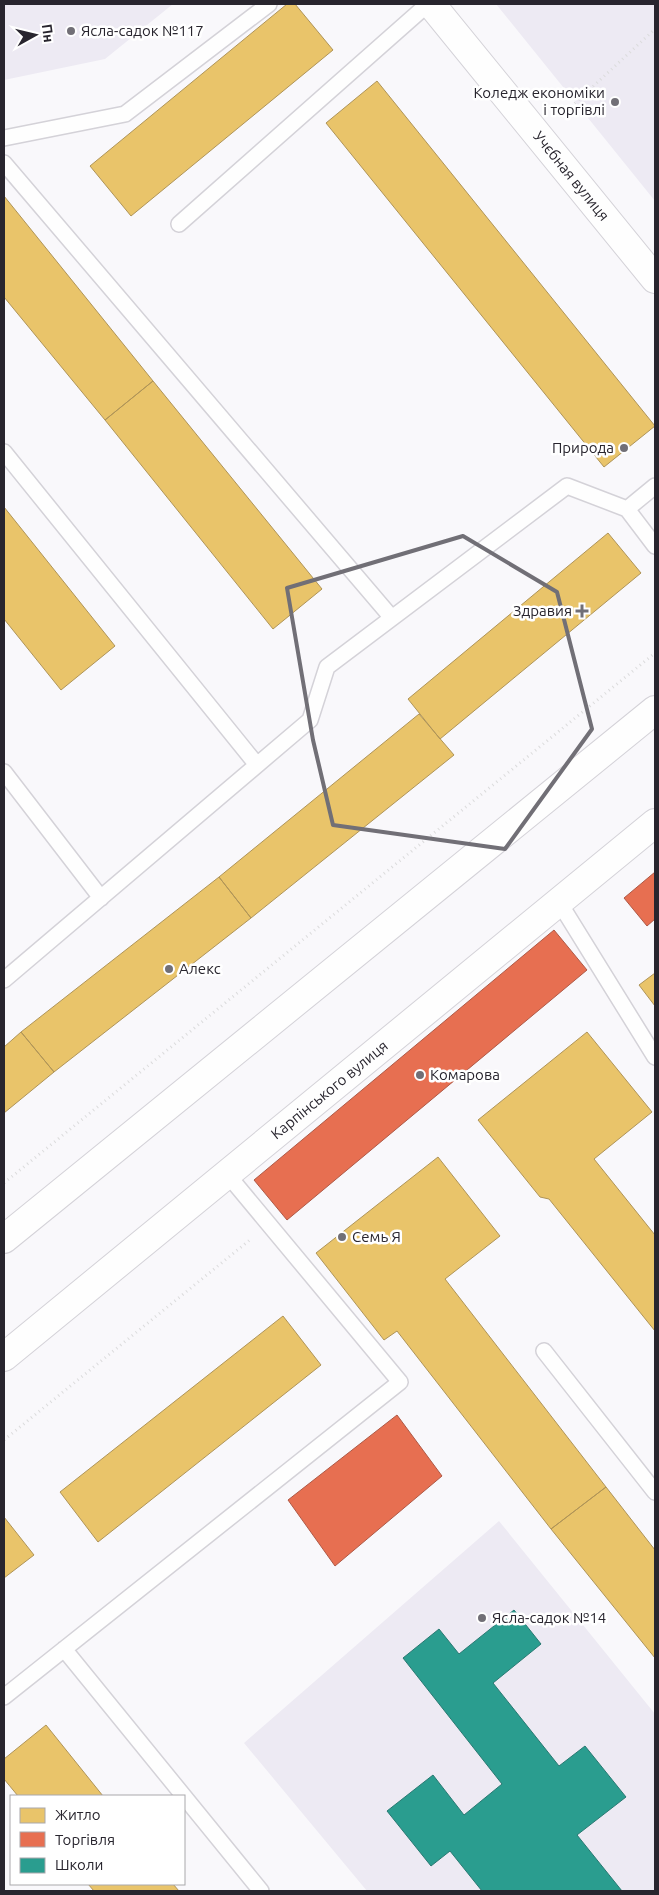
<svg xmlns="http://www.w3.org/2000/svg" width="659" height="1895" font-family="Ubuntu,sans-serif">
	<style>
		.built { fill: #edeaf3 }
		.homes { fill: #e9c46a; stroke: #af9458 }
		.shops { fill: #e76f51; stroke: #ae5946 }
		.schools { fill: #2a9d8f; stroke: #297972 }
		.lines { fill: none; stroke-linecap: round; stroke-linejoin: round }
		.service-casing { stroke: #d4d2d8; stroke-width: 18 }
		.minor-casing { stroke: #d4d2d8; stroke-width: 30 }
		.tertiary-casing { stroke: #d4d2d8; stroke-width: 30 }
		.path { stroke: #dbdbdc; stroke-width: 3; stroke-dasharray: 1 4; stroke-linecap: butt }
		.service { stroke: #fefefe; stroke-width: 15 }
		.minor { stroke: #fefefe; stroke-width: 28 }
		.tertiary { stroke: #fefefe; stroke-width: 28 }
		.marked { fill: none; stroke: #716f76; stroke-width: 4; stroke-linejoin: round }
		.poi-dot { fill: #716f76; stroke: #fff; stroke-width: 2 }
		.labels { text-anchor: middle; stroke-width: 5; stroke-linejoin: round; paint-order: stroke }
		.poi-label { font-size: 15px; fill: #28252e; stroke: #fff; text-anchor: start }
		.street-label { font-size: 15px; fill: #28252e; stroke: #fff }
	</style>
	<rect width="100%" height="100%" fill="#f9f8fb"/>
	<path class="built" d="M4,4H173L105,59L4,80Z
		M496,4H655V201Z
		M499,1521L655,1714V1891H367L244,1743Z"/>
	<path class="homes" d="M287,4H295L333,50L131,216L90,166Z
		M377,81L655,426L604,467L326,123Z
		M4,196L153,381L105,420L4,297Z
		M153,381L322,589L273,629L105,420Z
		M4,507L115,646L61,690L4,619Z
		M608,533L641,573L440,739L408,699Z
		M419,714L454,755L251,918L219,877Z
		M219,877L251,918L54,1072L21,1032Z
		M655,973V1006L639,985Z
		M21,1032L54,1072L4,1113V1047Z
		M587,1032L652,1112L594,1159L655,1235V1331L549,1199L540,1197L478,1120Z
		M438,1157L500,1236L445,1279L606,1487L551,1529L397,1331L384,1340L316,1253Z
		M283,1316L321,1365L98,1542L60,1492Z
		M606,1487L655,1550V1658L551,1529Z
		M4,1517L34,1555L4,1578Z
		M46,1725L103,1796H18L4,1779V1759Z
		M88,1884H173L179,1891H94Z"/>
	<path class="shops" d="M655,872V919L647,926L624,898Z
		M554,930L587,970L287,1220L254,1180Z
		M397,1415L442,1476L335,1566L288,1500Z"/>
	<path class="schools" d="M514,1610L541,1644L493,1683L559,1766L585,1746L626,1797L577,1835L622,1891H482L450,1851L431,1866L387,1811L433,1775L464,1815L502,1784L403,1658L439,1629L459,1654Z"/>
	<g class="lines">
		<defs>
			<path id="service" d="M4,138L125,114L269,4
				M4,163L392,618
				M179,224L428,4
				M4,452L257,765
				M627,509L655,486
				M4,772L101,898
				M559,902L655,1057
				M4,980L310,720L327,667L567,486L627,509L655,546
				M544,1351L655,1492
				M64,1649L261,1891
				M4,1697L400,1382L227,1174"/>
			<g id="minor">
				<path id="s1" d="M431,4L655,279"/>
			</g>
			<g id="tertiary">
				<path d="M4,1239L655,710"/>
				<path id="s2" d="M4,1357L655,823"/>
			</g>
		</defs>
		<use href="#service" class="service-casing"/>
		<use href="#minor" class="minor-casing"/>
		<use href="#tertiary" class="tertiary-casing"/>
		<path class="path" d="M560,117L655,29
			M4,1183L655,653
			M4,1440L251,1239"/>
		<use href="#service" class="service"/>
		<use href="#minor" class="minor"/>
		<use href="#tertiary" class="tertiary"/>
	</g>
	<path class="marked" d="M463,536L557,592L592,729L505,849L333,825L313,740L287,588Z"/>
	<g class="poi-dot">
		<circle cx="71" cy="31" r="5"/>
		<circle cx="615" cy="102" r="5"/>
		<circle cx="624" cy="448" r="5"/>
		<path d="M579.5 603.5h5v5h5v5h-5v5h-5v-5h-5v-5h5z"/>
		<circle cx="169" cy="969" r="5"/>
		<circle cx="420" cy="1075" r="5"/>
		<circle cx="342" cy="1237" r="5"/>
		<circle cx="482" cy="1618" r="5"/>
	</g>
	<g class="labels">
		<g class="poi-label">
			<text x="81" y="36">Ясла-садок №117</text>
			<text x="605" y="98" text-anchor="end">Коледж економіки<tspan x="605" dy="17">і торгівлі</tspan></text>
			<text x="614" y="453" text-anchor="end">Природа</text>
			<text x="572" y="616" text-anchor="end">Здравия</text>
			<text x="179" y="974">Алекс</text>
			<text x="430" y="1080">Комарова</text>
			<text x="352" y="1242">Семь Я</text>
			<text x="492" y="1623">Ясла-садок №14</text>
		</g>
		<g class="street-label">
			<text dy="5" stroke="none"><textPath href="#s1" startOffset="222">Учєбная вулиця</textPath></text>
			<text dy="5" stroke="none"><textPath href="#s2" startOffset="421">Карпінського вулиця</textPath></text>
		</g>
	</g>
	<rect width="659" height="1895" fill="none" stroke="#28252e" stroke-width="10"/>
	<rect x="10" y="1795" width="175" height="90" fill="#ffffff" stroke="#a9a8ab"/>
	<rect x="20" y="1808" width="25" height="15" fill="#e9c46a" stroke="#a9a8ab"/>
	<text x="55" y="1820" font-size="15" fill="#28252e">Житло</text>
	<rect x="20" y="1832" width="25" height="15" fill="#e76f51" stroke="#a9a8ab"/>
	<text x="55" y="1845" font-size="15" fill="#28252e">Торгівля</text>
	<rect x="20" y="1858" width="25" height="15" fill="#2a9d8f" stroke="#a9a8ab"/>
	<text x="55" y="1870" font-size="15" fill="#28252e">Школи</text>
	<g transform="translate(35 35) rotate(82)" stroke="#ffffff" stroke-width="4" paint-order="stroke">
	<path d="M0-4L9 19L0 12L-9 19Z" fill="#28252e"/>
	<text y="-8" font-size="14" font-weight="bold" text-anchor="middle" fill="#28252e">Пн</text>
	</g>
</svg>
